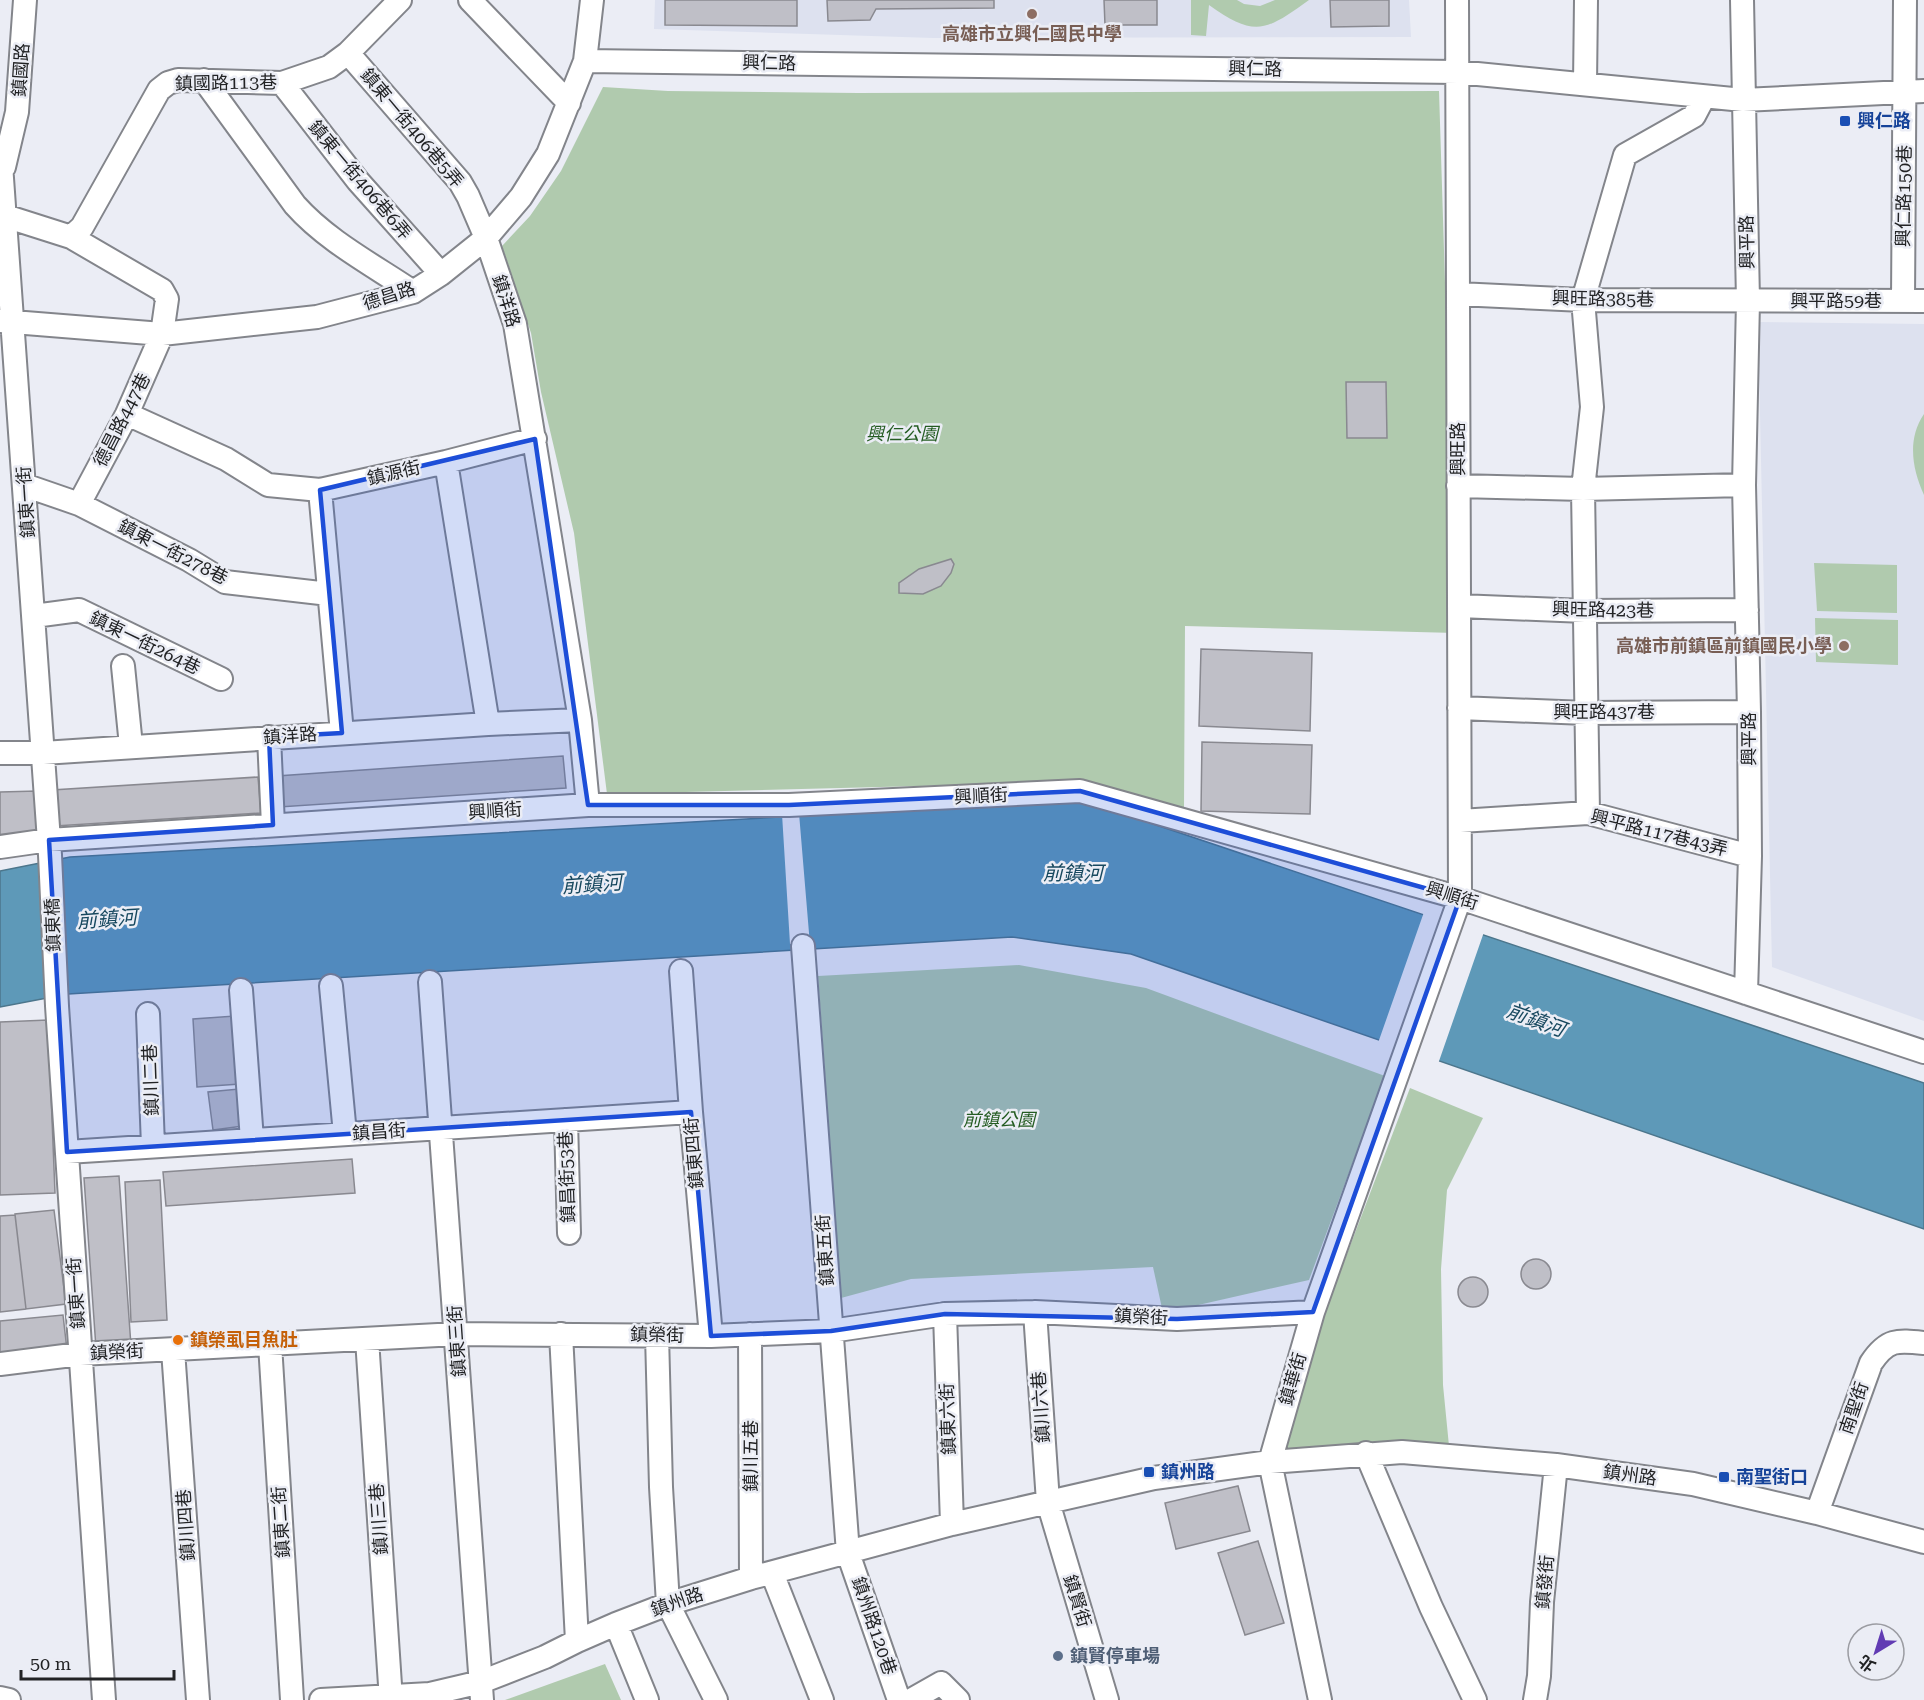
<svg xmlns="http://www.w3.org/2000/svg" width="1924" height="1700" font-family="'Roboto Serif','Noto Sans TC',serif">
	<style>
		.built { fill: #dde1ef }
		.green { fill: #b0caae }
		.water { fill: #5e99b8; stroke: #4c768c; stroke-width: 1.5 }
		.pier { fill: #ebedf5 }
		.building { fill: #bfbfc7; stroke: #898990; stroke-width: 1.5 }
		.lines { fill: none; stroke-linecap: round; stroke-linejoin: round }
		.street-casing { stroke: #83858b; stroke-width: 26 }
		.street { stroke: #fff; stroke-width: 22 }
		.marked { fill: #1d4ed8; fill-opacity: 0.2; stroke: #1d4ed8; stroke-width: 4.5; stroke-linejoin: round }
		.education-dot { fill: #8d6e63; stroke: #ebedf5; stroke-width: 2 }
		.transit-dot { fill: #1a4fb4; stroke: #ebedf5; stroke-width: 2 }
		.food-dot { fill: #e8710a; stroke: #ebedf5; stroke-width: 2 }
		.service-dot { fill: #5c6f8a; stroke: #ebedf5; stroke-width: 2 }
		.labels { text-anchor: middle; stroke-width: 5; stroke-linejoin: round; paint-order: stroke }
		.education-label { font-size: 18px; font-weight: bold; fill: #785e54; stroke: #ebedf5 }
		.street-label { font-size: 18px; fill: #222325; stroke: #ebedf5 }
		.transit-label { font-size: 18px; font-weight: bold; fill: #164399; stroke: #ebedf5; text-anchor: start }
		.park-label { font-size: 18px; font-style: italic; fill: #245c22; stroke: #ebedf5 }
		.food-label { font-size: 18px; font-weight: bold; fill: #c56008; stroke: #ebedf5; text-anchor: start }
		.service-label { font-size: 18px; font-weight: bold; fill: #4e5e75; stroke: #ebedf5; text-anchor: start }
		.water-label { font-size: 20px; font-style: italic; fill: #17485f; stroke: #ebedf5 }
	</style>
	<rect width="100%" height="100%" fill="#ebedf5"/>
	<path class="built" d="M655,0H1409L1411,37L933,38L654,29Z
		M1758,322L1924,324V1021L1772,967Z"/>
	<path class="green" d="M1191,0H1237L1244,4L1260,6L1275,0H1309C1266,31 1255,38 1209,5L1206,36L1191,35Z
		M603,87L668,91L858,93L1439,91L1456,633L1185,626L1184,808L1072,782L607,794L574,533L541,392L531,333L502,246L530,216L561,171Z
		M1924,414V495C1912,469 1907,439 1924,414Z
		M1814,563L1897,565V613L1817,611Z
		M1815,618L1898,620V665L1816,662Z
		M1019,965L1146,988L1385,1076L1309,1280L1163,1313L1153,1267L911,1279L841,1298L818,976Z
		M1410,1088L1483,1118L1447,1190L1441,1269L1443,1385L1449,1446L1270,1457Z
		M605,1664L621,1700H505Z"/>
	<path class="water" d="M1082,800L1924,1083V1229L1131,954L1012,937L68,994L0,1007V871L70,857Z"/>
	<path class="pier" d="M799,813L810,945L790,944L782,814Z
		M1424,912L1484,932L1438,1064L1378,1043Z"/>
	<path class="building" d="M665,0H797V26L665,25Z
		M827,0H994V8L876,9L870,20L828,21Z
		M1104,0H1157V25H1105Z
		M1330,0H1389V26L1331,27Z
		M1346,382H1386L1387,438H1347Z
		M951,559L954,564L951,573L941,586L923,594L899,593V583L919,569Z
		M1201,649L1312,653L1310,731L1199,726Z
		M1202,742L1312,745L1310,814L1201,811Z
		M563,756L566,788L279,807L277,776Z
		M258,777L261,813L55,826L52,790Z
		M37,791L39,839L0,841V792Z
		M235,1016L240,1084L197,1087L193,1019Z
		M48,1020L55,1193L0,1195V1022Z
		M239,1089L243,1126L213,1130L208,1092Z
		M352,1159L355,1193L166,1206L163,1172Z
		M119,1176L131,1346L96,1348L84,1178Z
		M160,1180L167,1320L131,1322L125,1182Z
		M54,1210L66,1304L26,1309L15,1214Z
		M15,1215L26,1309L0,1312V1216Z
		M1521 1274a15 15 0 1 1 30 0a15 15 0 1 1-30 0Z
		M1458 1292a15 15 0 1 1 30 0a15 15 0 1 1-30 0Z
		M63,1315L67,1350L0,1357V1321Z
		M1238,1486L1250,1531L1176,1549L1165,1503Z
		M1258,1541L1284,1623L1245,1635L1218,1553Z"/>
	<g class="lines">
		<defs>
			<path id="street" d="M470,0L569,103
				M1742,0L1748,301L1744,485L1749,712L1750,856L1746,993
				M585,61L1457,72L1743,100L1924,91
				M204,80L295,205C327,241 373,265 413,292
				M282,83L358,181L441,274
				M1585,84L1586,0
				M0,150L50,855L57,1006L104,1700
				M4,167L17,112L25,0
				M5,216L71,237L82,227L159,90L168,83L178,80L282,83L329,67L348,53L400,0
				M71,237L162,290L167,299L162,334L127,414L79,504
				M1458,294L1583,300L1924,301
				M1903,301L1905,0
				M0,321L162,334L317,317L413,292L441,274L486,238L521,197L548,154L585,61L592,0
				M127,414L226,459L268,485L320,490L446,462L535,439
				M446,462L488,724
				M24,485L79,504L189,560L225,582L329,594
				M1458,486L1583,489L1744,485
				M320,490L342,733
				M1459,606L1585,611L1747,610
				M34,616L79,610L221,679
				M123,666L131,746
				M1459,708L1586,713L1749,712
				M580,720L588,805
				M269,737L273,825
				M0,753H43L488,724L580,720L515,324L486,238L468,196L460,182L348,53
				M1588,813L1583,489L1592,407L1583,300L1625,155L1694,116L1704,97
				M1460,821L1588,813L1750,856
				M0,847L49,840L588,805H789L1080,791L1460,898L1924,1052
				M803,946L848,1553L899,1700
				M681,971L691,1112L711,1336
				M430,982L482,1700
				M331,986L345,1134
				M241,990L252,1140
				M148,1014L153,1146
				M566,1120L569,1233
				M67,1152L691,1112
				M1035,1312L1048,1502L1107,1700
				M945,1314L952,1524
				M561,1334L577,1641
				M750,1334L751,1578
				M657,1335L661,1487L668,1604L716,1700
				M367,1339L391,1700
				M270,1344L292,1700
				M173,1350L198,1700
				M0,1364L80,1354L457,1334L711,1336L831,1331L945,1314L1035,1312L1177,1319L1313,1312
				M1366,1453L1431,1607L1475,1700
				M1817,1513L1871,1363C1887,1339 1897,1340 1924,1343
				M772,1573L822,1700
				M616,1624L647,1700
				M0,1698L9,1700
				M321,1700L430,1694L481,1682L545,1657L577,1641L616,1624L668,1604L751,1578L952,1524L1154,1478L1270,1462L1402,1452L1556,1465L1693,1484L1817,1513L1924,1542
				M911,1700L941,1683L958,1700
				M1320,1700L1270,1462L1313,1312L1460,898L1457,0
				M1535,1700L1539,1676L1542,1602L1556,1465"/>
		</defs>
		<use href="#street" class="street-casing"/>
		<use href="#street" class="street"/>
	</g>
	<path class="marked" d="M535,439L588,805H789L1080,791L1460,898L1313,1312L1177,1319L945,1314L831,1331L711,1336L691,1112L67,1152L49,840L273,825L269,737L342,733L320,490Z"/>
	<g class="education-dot">
		<circle cx="1032" cy="14" r="6"/>
		<circle cx="1844" cy="646" r="6"/>
	</g>
	<g class="transit-dot">
		<rect x="1839" y="115" width="12" height="12" rx="3"/>
		<rect x="1143" y="1466" width="12" height="12" rx="3"/>
		<rect x="1718" y="1471" width="12" height="12" rx="3"/>
	</g>
	<circle class="food-dot" cx="178" cy="1340" r="6"/>
	<circle class="service-dot" cx="1058" cy="1656" r="6"/>
	<g class="labels">
		<g class="education-label">
			<text x="1032" y="40">高雄市立興仁國民中學</text>
			<text x="1832" y="652" text-anchor="end">高雄市前鎮區前鎮國民小學</text>
		</g>
		<g class="street-label">
			<text transform="translate(769 63) rotate(1)" y="6">興仁路</text>
			<text transform="translate(1255 69) rotate(1)" y="6">興仁路</text>
			<text transform="translate(21 70) rotate(-86)" y="6">鎮國路</text>
			<text transform="translate(226 83) rotate(-1)" y="6">鎮國路113巷</text>
			<text transform="translate(412 128) rotate(50)" y="6">鎮東一街406巷5弄</text>
			<text transform="translate(360 180) rotate(50)" y="6">鎮東一街406巷6弄</text>
			<text transform="translate(1904 196) rotate(-89)" y="6">興仁路150巷</text>
			<text transform="translate(1747 242) rotate(-91)" y="6">興平路</text>
			<text transform="translate(389 296) rotate(-18)" y="6">德昌路</text>
			<text transform="translate(1603 299) rotate(1)" y="6">興旺路385巷</text>
			<text transform="translate(506 301) rotate(73)" y="6">鎮洋路</text>
			<text x="1836" y="307">興平路59巷</text>
			<text transform="translate(122 420) rotate(-63)" y="6">德昌路447巷</text>
			<text transform="translate(1458 449) rotate(-90)" y="6">興旺路</text>
			<text transform="translate(394 473) rotate(-13)" y="6">鎮源街</text>
			<text transform="translate(26 502) rotate(-94)" y="6">鎮東一街</text>
			<text transform="translate(173 552) rotate(27)" y="6">鎮東一街278巷</text>
			<text transform="translate(1603 610) rotate(1)" y="6">興旺路423巷</text>
			<text transform="translate(145 643) rotate(26)" y="6">鎮東一街264巷</text>
			<text x="1604" y="718">興旺路437巷</text>
			<text transform="translate(290 736) rotate(-4)" y="6">鎮洋路</text>
			<text transform="translate(1749 739) rotate(-90)" y="6">興平路</text>
			<text transform="translate(981 796) rotate(-3)" y="6">興順街</text>
			<text transform="translate(495 811) rotate(-4)" y="6">興順街</text>
			<text transform="translate(1659 833) rotate(14)" y="6">興平路117巷43弄</text>
			<text transform="translate(1452 896) rotate(17)" y="6">興順街</text>
			<text transform="translate(53 925) rotate(-92)" y="6">鎮東橋</text>
			<text transform="translate(151 1080) rotate(-92)" y="6">鎮川二巷</text>
			<text transform="translate(379 1132) rotate(-4)" y="6">鎮昌街</text>
			<text transform="translate(694 1153) rotate(-95)" y="6">鎮東四街</text>
			<text transform="translate(567 1177) rotate(-92)" y="6">鎮昌街53巷</text>
			<text transform="translate(825 1250) rotate(-94)" y="6">鎮東五街</text>
			<text transform="translate(76 1293) rotate(-94)" y="6">鎮東一街</text>
			<text transform="translate(1141 1317) rotate(3)" y="6">鎮榮街</text>
			<text transform="translate(657 1335) rotate(1)" y="6">鎮榮街</text>
			<text transform="translate(457 1341) rotate(-94)" y="6">鎮東三街</text>
			<text transform="translate(117 1352) rotate(-3)" y="6">鎮榮街</text>
			<text transform="translate(1293 1379) rotate(-74)" y="6">鎮華街</text>
			<text transform="translate(1041 1407) rotate(-94)" y="6">鎮川六巷</text>
			<text transform="translate(1854 1408) rotate(-71)" y="6">南聖街</text>
			<text transform="translate(948 1419) rotate(-92)" y="6">鎮東六街</text>
			<text transform="translate(751 1456) rotate(-90)" y="6">鎮川五巷</text>
			<text transform="translate(1630 1475) rotate(8)" y="6">鎮州路</text>
			<text transform="translate(379 1519) rotate(-94)" y="6">鎮川三巷</text>
			<text transform="translate(281 1522) rotate(-94)" y="6">鎮東二街</text>
			<text transform="translate(186 1525) rotate(-94)" y="6">鎮川四巷</text>
			<text transform="translate(1545 1582) rotate(-85)" y="6">鎮發街</text>
			<text transform="translate(1077 1601) rotate(73)" y="6">鎮賢街</text>
			<text transform="translate(677 1602) rotate(-19)" y="6">鎮州路</text>
			<text transform="translate(874 1626) rotate(71)" y="6">鎮州路120巷</text>
		</g>
		<g class="transit-label">
			<text x="1857" y="127">興仁路</text>
			<text x="1161" y="1478">鎮州路</text>
			<text x="1736" y="1483">南聖街口</text>
		</g>
		<g class="park-label">
			<text x="902" y="440">興仁公園</text>
			<text x="999" y="1126">前鎮公園</text>
		</g>
		<g class="food-label">
			<text x="190" y="1346">鎮榮虱目魚肚</text>
		</g>
		<g class="service-label">
			<text x="1070" y="1662">鎮賢停車場</text>
		</g>
		<g class="water-label">
			<text x="1073" y="880">前鎮河</text>
			<text transform="translate(592 884) rotate(-4)" y="7">前鎮河</text>
			<text transform="translate(107 919) rotate(-4)" y="7">前鎮河</text>
			<text transform="translate(1536 1020) rotate(20)" y="7">前鎮河</text>
		</g>
	</g>
	<g transform="translate(1876 1652) rotate(218)"><circle r="28" fill="#ebedf5" stroke="#9b9ca2" stroke-width="1.5"/>
	<path d="M0-4.5L10 22L0 15L-10 22Z" fill="#613bb3"/>
	<text y="-9" font-size="16" font-weight="bold" text-anchor="middle" fill="#222325">北</text>
	</g>
	<path d="M21 1670v9h153v-9" fill="none" stroke="#222325" stroke-width="3"/>
	<text x="30" y="1670" font-size="18" fill="#222325" stroke="#ebedf5" stroke-width="4.5" paint-order="stroke">50 m</text>
</svg>
